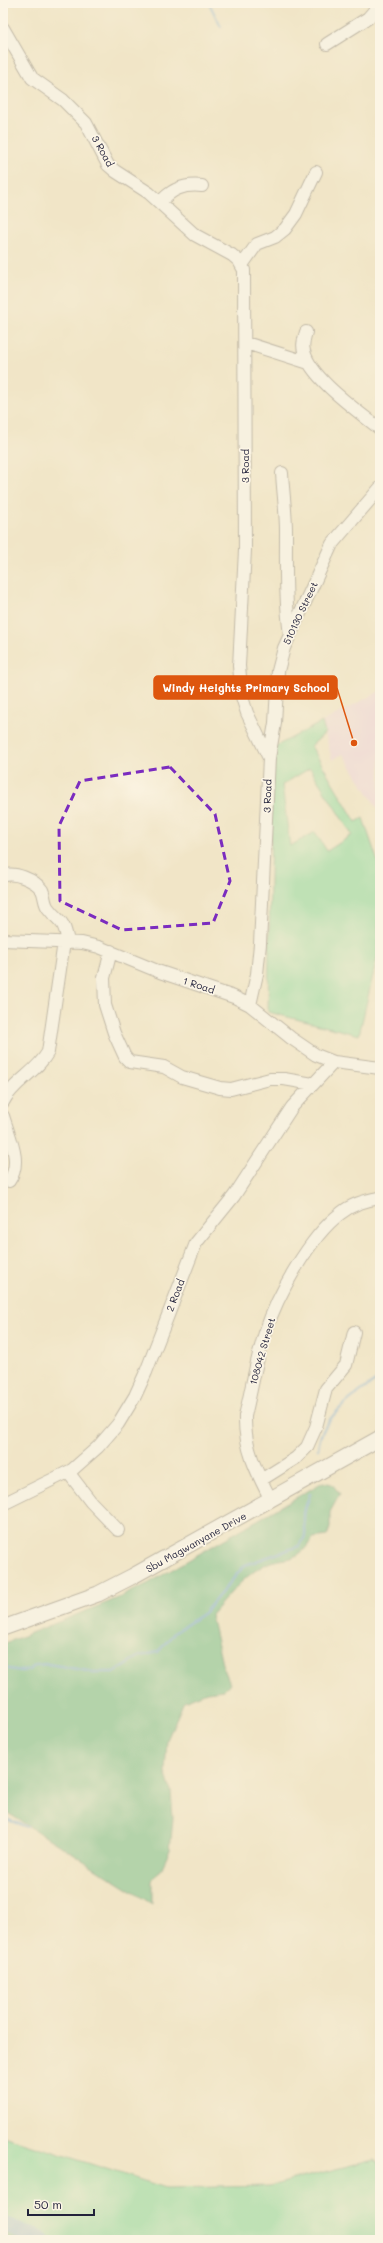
<svg xmlns="http://www.w3.org/2000/svg" width="383" height="2243" font-family="Mali,sans-serif">
	<style>
		.built { fill: #efd0e6 }
		.green { fill: #84dca1; stroke: #537f6e; fill-rule: evenodd }
		.forest { fill: #6bbc87; stroke: #466f61 }
		.lines { fill: none; stroke-linecap: round; stroke-linejoin: round }
		.stream { stroke: #69a4d9; stroke-width: 2.5 }
		.river { stroke: #69a4d9; stroke-width: 16 }
		.minor-casing { stroke: #8a8481; stroke-width: 14 }
		.major-casing { stroke: #8a8481; stroke-width: 17 }
		.minor { stroke: #fff; stroke-width: 12 }
		.major { stroke: #fff; stroke-width: 15 }
		.marked { fill: none; stroke: #7b2cbf; stroke-width: 3; stroke-dasharray: 8 5; stroke-linejoin: round }
		.labels { text-anchor: middle; stroke-width: 3.5; stroke-linejoin: round; paint-order: stroke }
		.street-label { font-size: 10px; fill: #22223b; stroke: #fcf5e5 }
		.leader { fill: none; stroke: #de560e; stroke-width: 1.5 }
		.callout-dot { fill: #de560e; stroke: #fcf5e5; stroke-width: 1.5 }
		.callout { fill: #de560e; stroke: #de560e; stroke-width: 1.5 }
		.callout-label { font-size: 11px; text-anchor: middle; font-weight: bold; fill: #fff }
	</style>
	<rect width="100%" height="100%" fill="#fcf5e5"/>
	<filter id="ink" filterUnits="userSpaceOnUse"><feTurbulence type="fractalNoise" baseFrequency=".025" numOctaves="2"/><feDisplacementMap in="SourceGraphic" scale="8" xChannelSelector="R" yChannelSelector="G"/><feConvolveMatrix kernelMatrix="1 2 1 2 8 2 1 2 1" color-interpolation-filters="sRGB"/></filter>
	<filter id="wash" filterUnits="userSpaceOnUse"><feTurbulence type="fractalNoise" baseFrequency=".012" numOctaves="4" result="noise"/><feDisplacementMap in="SourceGraphic" scale="16" xChannelSelector="R" yChannelSelector="G"/><feGaussianBlur stdDeviation="0.9" result="paint"/><feColorMatrix in="noise" values="0 0 0 0 0 0 0 0 0 0 0 0 0 0 0 0 0 1.4 0 .05"/><feComposite in="paint" operator="in"/></filter>
	<g filter="url(#wash)">
		<rect width="100%" height="100%" fill="#f1e5c7"/>
		<path class="built" d="M380,691V812L343,754L332,760L322,722Z"/>
		<path class="green" d="M322,722L325,733L311,746L356,822L363,818L378,862L379,874L378,954L359,1035L268,1012L272,759L276,746ZM310,768L352,835L327,851L315,832L290,846L282,785Z
			M3,2136L166,2188L270,2186L375,2159L380,2163V2240H24L3,2232Z"/>
		<path class="forest" d="M323,1482L332,1484L340,1494L330,1512V1528L327,1536L313,1538C293,1569 285,1552 261,1567C241,1579 227,1597 211,1615L222,1664L230,1683L224,1690L207,1692L184,1701L167,1740L165,1772L171,1791L173,1818L170,1850L161,1870L152,1881V1904L3,1810V1644L116,1599L147,1584Z
			M3,2232L24,2240H3Z"/>
		<g class="lines">
			<path class="stream" d="M209,3L221,27
				M318,1449C319,1443 320,1436 323,1431C331,1411 363,1389 380,1378
				M3,1668L21,1671L29,1670L36,1665L49,1664L93,1672H114L140,1656L158,1652L174,1633L204,1613L245,1565L299,1546C310,1533 303,1529 304,1516C304,1509 308,1501 310,1494
				M3,1818L27,1827"/>
			<path class="river" d="M3,2224L42,2240"/>
		</g>
	</g>
	<g filter="url(#ink)">
		<g class="lines">
			<defs>
				<path id="minor" d="M3,28L32,78L63,100L86,123L108,165L115,171L149,193L195,235L232,255L239,261L244,270L245,550L239,666L242,697L247,713L269,758L260,944L257,974L250,1005
					M327,44L368,18L380,4
					M160,203C171,189 184,184 202,186
					M242,265L257,244L275,237L285,229L296,214L316,172
					M306,332C304,339 302,345 304,351C310,378 358,411 380,429
					M246,343L309,363
					M282,473C283,492 286,512 286,531C286,567 285,599 290,635
					M269,758L275,723L278,671L284,648L332,544L380,488
					M3,876C14,871 35,880 42,890C45,896 44,903 48,908C61,925 63,917 68,942
					M3,940L82,943L99,947L160,972L234,997L250,1005L291,1038L316,1055L334,1062L380,1068
					M111,951L104,978L105,1005L114,1033L125,1057L130,1062L164,1067L182,1077L220,1088L231,1089L270,1079H284L313,1084
					M3,1102C13,1082 37,1072 48,1052L64,942
					M3,1116C9,1137 23,1162 9,1181
					M68,1472L91,1502L118,1530
					M261,1480L296,1458L307,1447L316,1427L326,1389L346,1365L354,1332
					M271,1500C257,1473 244,1448 245,1416C252,1388 256,1360 265,1333C277,1296 309,1237 341,1213C352,1204 366,1200 380,1198
					M3,1504L72,1470L98,1447L118,1424L135,1396L146,1372L196,1243L234,1196L292,1107L334,1062"/>
				<path id="major" d="M3,1628L98,1594L133,1576L380,1438"/>
			</defs>
			<use href="#minor" class="minor-casing"/>
			<use href="#major" class="major-casing"/>
			<use href="#minor" class="minor"/>
			<use href="#major" class="major"/>
		</g>
	</g>
	<path d="M0 0H383V2243H0ZM170,767L215,814L230,881L213,923L122,930L60,901L59,826L80,781Z" fill="#f1e5c7" fill-opacity=".55" fill-rule="evenodd"/>
	<path class="marked" d="M170,767L215,814L230,881L213,923L122,930L60,901L59,826L80,781Z"/>
	<g class="labels">
		<g class="street-label">
			<text transform="translate(103 151) rotate(61)" y="4">3 Road</text>
			<text transform="translate(245 466) rotate(-90)" y="4">3 Road</text>
			<text transform="translate(300 613) rotate(-65)" y="4">510130 Street</text>
			<text transform="translate(267 796) rotate(-88)" y="4">3 Road</text>
			<text transform="translate(199 985) rotate(18)" y="4">1 Road</text>
			<text transform="translate(175 1295) rotate(-69)" y="4">2 Road</text>
			<text transform="translate(262 1351) rotate(-74)" y="4">108042 Street</text>
			<text transform="translate(196 1542) rotate(-29)" y="4">Sbu Magwanyane Drive</text>
		</g>
	</g>
	<path class="leader" d="M354 743L337 688"/>
	<circle class="callout-dot" cx="354" cy="743" r="4"/>
	<rect class="callout" x="154" y="676" width="183" height="23" rx="4"/>
	<g class="callout-label">
		<text x="246" y="692">Windy Heights Primary School</text>
	</g>
	<rect width="383" height="2243" fill="none" stroke="#fcf5e5" stroke-width="16"/>
	<path d="M28 2209v6h66v-6" fill="none" stroke="#22223b" stroke-width="2"/>
	<text x="34" y="2209" font-size="12" fill="#22223b" stroke="#fcf5e5" stroke-width="3" paint-order="stroke">50 m</text>
</svg>
